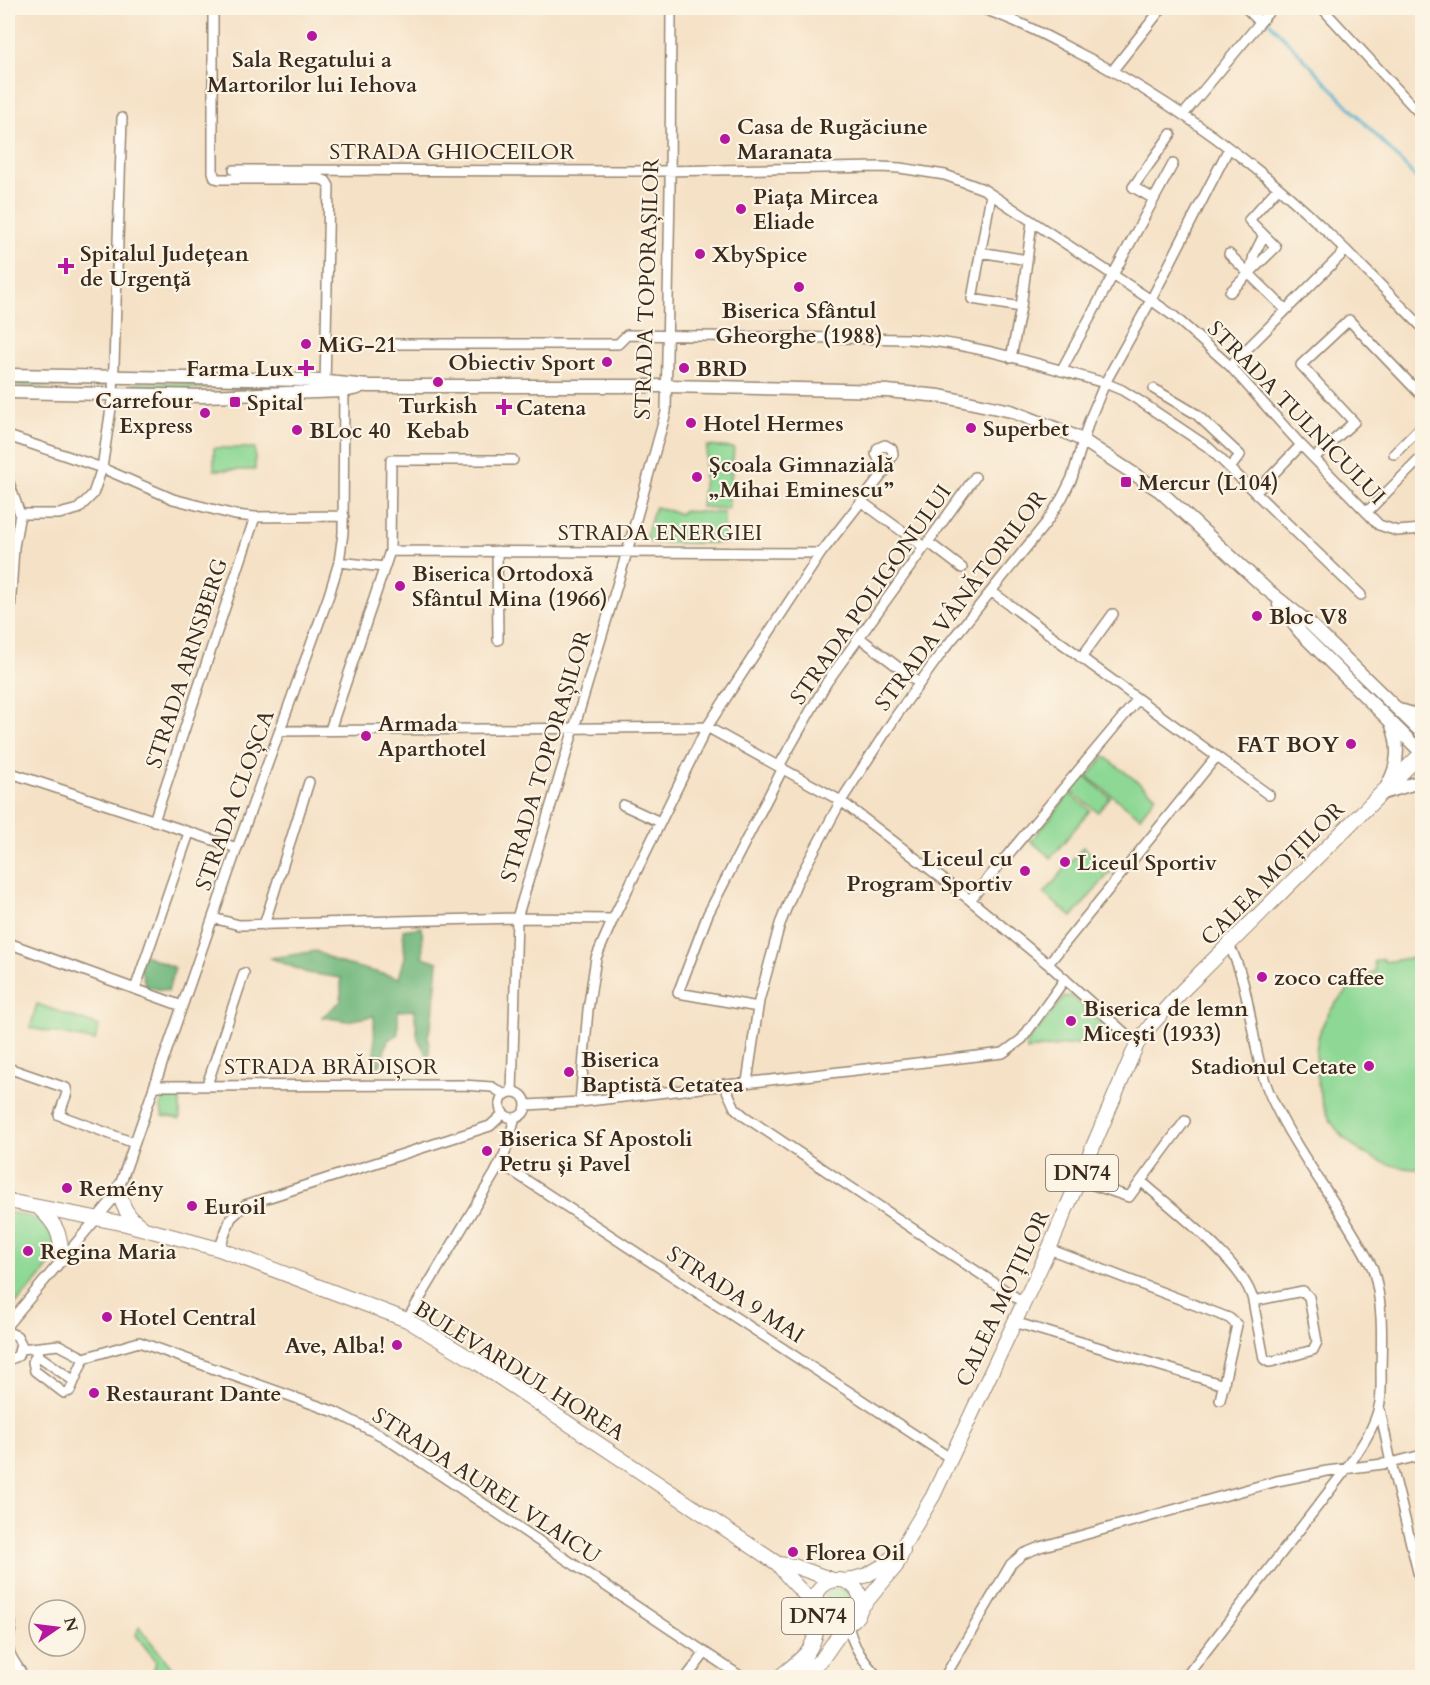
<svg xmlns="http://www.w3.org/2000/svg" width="1430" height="1685" font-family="Cardo,serif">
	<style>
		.green { fill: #8dd894; stroke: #648159; stroke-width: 1.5 }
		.forest { fill: #72b87e; stroke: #56714e; stroke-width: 1.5 }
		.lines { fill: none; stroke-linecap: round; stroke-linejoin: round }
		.stream { stroke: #4eb2cd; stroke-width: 3 }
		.street-casing { stroke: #988672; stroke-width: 12 }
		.secondary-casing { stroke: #988672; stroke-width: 15 }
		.primary-casing { stroke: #988672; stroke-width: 16 }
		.street { stroke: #fff; stroke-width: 9 }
		.secondary { stroke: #fff; stroke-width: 12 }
		.primary { stroke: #fff; stroke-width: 14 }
		.poi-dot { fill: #b5179e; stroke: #fcf5e5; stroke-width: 2 }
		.labels { text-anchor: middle; stroke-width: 4.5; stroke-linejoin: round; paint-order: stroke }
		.shield { fill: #fcf5e5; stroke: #75675a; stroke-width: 1.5 }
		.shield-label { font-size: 21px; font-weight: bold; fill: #3b2a1e }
		.poi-label { font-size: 22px; font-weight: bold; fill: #3b2a1e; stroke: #fcf5e5; text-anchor: start }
		.street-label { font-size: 22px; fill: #3b2a1e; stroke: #fcf5e5 }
	</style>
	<rect width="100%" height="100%" fill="#fcf5e5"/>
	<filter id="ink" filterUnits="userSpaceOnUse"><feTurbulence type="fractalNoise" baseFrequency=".0167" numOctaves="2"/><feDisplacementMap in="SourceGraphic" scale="12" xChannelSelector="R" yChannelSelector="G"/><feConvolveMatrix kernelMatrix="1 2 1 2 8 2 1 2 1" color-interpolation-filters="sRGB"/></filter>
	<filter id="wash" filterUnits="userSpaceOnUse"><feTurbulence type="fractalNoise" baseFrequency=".008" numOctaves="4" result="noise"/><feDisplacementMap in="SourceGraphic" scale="24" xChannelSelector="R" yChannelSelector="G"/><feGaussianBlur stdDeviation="1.35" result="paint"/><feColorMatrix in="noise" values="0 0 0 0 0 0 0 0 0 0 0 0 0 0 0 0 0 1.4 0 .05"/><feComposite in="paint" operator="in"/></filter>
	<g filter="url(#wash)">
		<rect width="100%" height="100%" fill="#f5e1c6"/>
		<path class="green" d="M8,380L103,381V387L8,386Z
			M134,382L304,383L303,389L134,388Z
			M707,446L734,448L728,509L701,507Z
			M214,448H255V470H214Z
			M655,507L681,514L682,511L724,513V543H651L646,536Z
			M1104,756L1156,796L1140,817L1088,777Z
			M1083,775L1110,797L1098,812L1070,791Z
			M1070,794L1090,810L1051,858L1031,841Z
			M1083,847L1111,871L1072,917L1044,894Z
			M1422,956V1169C1392,1170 1357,1155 1338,1131C1315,1103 1308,1049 1326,1018C1338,996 1354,984 1375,971L1374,961L1384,959L1385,962Z
			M1072,996L1114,1035L1112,1040L1027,1050L1026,1045L1064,997Z
			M37,1004L99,1026L95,1041L30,1028Z
			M180,1095V1119L163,1116L160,1105L164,1099Z
			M8,1212C19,1214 33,1216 44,1222C53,1227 59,1245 55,1255C48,1272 21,1298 8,1313Z
			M824 1602a14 14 0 1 1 28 0a14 14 0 1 1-28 0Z
			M139,1627L176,1673L182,1677H152L156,1661L136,1635Z"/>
		<path class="forest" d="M422,927L423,957L438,962L433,1016L428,1036L430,1061L418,1039L414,1010L398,1011V1034L388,1040L380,1066L375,1065L374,1016L347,1021L322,1017L341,1001V978L307,973L271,958L316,951L337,962L399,978L405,957L403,930Z
			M142,954L175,968L168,991L146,987L140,967Z"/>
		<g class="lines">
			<path class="stream" d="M1256,8L1422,184"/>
		</g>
	</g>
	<g filter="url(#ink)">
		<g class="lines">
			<defs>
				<path id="street" d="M213,8V172L215,178L219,179H320L326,181L329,186L325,388
					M980,8C1012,18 1041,33 1071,49C1139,83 1202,125 1261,173C1319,220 1370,275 1422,327
					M1246,8L1260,22
					M1322,8L1422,116
					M1113,70L1162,8
					M1183,115L1272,8
					M234,170L661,171L879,167L900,168L945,175L983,189L1151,300L1175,317L1230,366L1301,445L1379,525L1397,531L1422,529
					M991,195L972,299L1021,307
					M1154,199L1133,187L1171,134
					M980,252L1027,260
					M1229,254L1286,310
					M1250,272L1254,255L1264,235
					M1230,292L1276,247L1249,220L1278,188
					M389,344H618L627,335L908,339C975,343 1040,365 1105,383L1122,390L1138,400L1208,447L1361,595
					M1011,358L1021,307L1032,222
					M1230,366L1346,250
					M1061,371L1173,164
					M1154,389L1196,414L1240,455L1230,468
					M8,436L102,468L173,499L235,515L255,517L344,516
					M8,444V480L20,514L14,547L8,643
					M1394,454L1422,426
					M1314,458L1354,422L1301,365L1349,320L1422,396
					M1256,492L1301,445
					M862,502L924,547
					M1367,512L1422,457
					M20,514H59L78,509L93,494L102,468L113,395L122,118
					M928,542L962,568
					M390,551L821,553
					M497,551L498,640
					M339,562L384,567
					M992,592L1269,795
					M860,638L919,683
					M1081,658L1113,614
					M330,730L390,551L391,460H513
					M280,731L707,727L841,801L970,900L1048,964L1137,1044
					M779,766L827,682L975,477
					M8,772L237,848
					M623,805L660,822
					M154,821L255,517
					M970,900L1138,699
					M213,918L239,925L517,918L613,919
					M264,925L309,782
					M8,943L182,1006
					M1048,964L1217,756
					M135,989L189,833
					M758,1007L678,993L708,914L783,768
					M8,1068L66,1088L67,1093L59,1115L134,1143
					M747,1082L759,1001L780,924L796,884L841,801L896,716L942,652L1046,523L1062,498L1072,478L1089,421L1105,383L1151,300L1229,148
					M724,1084L735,1108L744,1116L1024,1303
					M207,1085L244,973
					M155,1086L463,1085L492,1087L505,1095
					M500 1105a13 13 0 1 1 26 0a13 13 0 1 1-26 0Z
					M512,1092L517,918L627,552L666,412L670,188L671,8
					M580,1102L588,1010L596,958L613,919L707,727L821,553L885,471L893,454L892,449L885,445L878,448L876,454L885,471
					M527,1105L580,1102L1003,1053L1022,1039L1065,979
					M500,1163L950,1458
					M1079,1180L1129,1197L1185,1121
					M1141,1181C1170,1207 1246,1264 1253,1301L1264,1359L1269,1362L1274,1361L1313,1350L1317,1342L1309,1297L1303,1291L1253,1301
					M219,1249L231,1218L245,1205L490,1126L503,1114
					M1049,1249L1229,1318L1237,1325L1220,1400
					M407,1320L495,1173L505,1153L515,1118
					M1014,1322L1224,1385
					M8,1324L113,1199L119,1188L237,848L329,595L339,562L343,533L344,385
					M8,1332L17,1336L21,1344L18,1356L8,1360
					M40,1347L33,1362L35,1371L64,1393L70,1391L84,1358
					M21,1349L59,1345L84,1358L139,1342L335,1412L384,1437L743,1678
					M36,1354L74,1381
					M1380,1410L1391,1463L1422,1588
					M8,1622L11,1623C12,1631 7,1639 8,1647C9,1658 20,1668 24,1678
					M848,1624C852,1646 864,1662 879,1678
					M686,1678L705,1653
					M944,1678L1011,1564L1023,1554L1040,1547L1277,1481L1327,1471L1391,1463L1422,1455
					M1185,1678L1347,1468C1359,1450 1374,1429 1379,1407C1382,1396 1381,1382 1381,1370C1382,1335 1383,1303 1373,1269C1344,1210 1300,1159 1272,1099C1249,1050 1254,993 1229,945"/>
				<path id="secondary" d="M8,375L308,380L368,386H667L887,391L940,396L1011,411L1065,432L1084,441L1160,491L1265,588L1309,623L1422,733
					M8,392L205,396L344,391L358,388
					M1279,605L1301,633L1422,753
					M1403,711L1422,717
					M1388,784C1399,764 1400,745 1391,723
					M1383,793L1422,781"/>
				<path id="primary" d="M119,1188C121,1205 127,1217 141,1226
					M8,1201L126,1224L219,1249L407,1320L478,1363L778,1564C789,1581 805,1592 816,1609
					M39,1208C57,1225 61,1234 62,1259
					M778,1564L794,1566L833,1580
					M815 1603a23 23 0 1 1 46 0a23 23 0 1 1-46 0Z
					M847,1581L867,1575L886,1564L905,1543L933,1496L1049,1249L1137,1044L1151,1025L1183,990L1422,753
					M861,1608L896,1566L903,1551
					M778,1678C805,1656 815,1652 819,1616
					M798,1678L822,1659L845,1626"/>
			</defs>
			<use href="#street" class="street-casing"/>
			<use href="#secondary" class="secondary-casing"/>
			<use href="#primary" class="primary-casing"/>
			<use href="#street" class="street"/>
			<use href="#secondary" class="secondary"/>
			<use href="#primary" class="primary"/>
		</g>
	</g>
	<g class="poi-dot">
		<circle cx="312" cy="36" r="6"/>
		<circle cx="725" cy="139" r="6"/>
		<circle cx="741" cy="209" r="6"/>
		<circle cx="700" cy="254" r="6"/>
		<path d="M63 257h6v6h6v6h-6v6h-6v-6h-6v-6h6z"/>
		<circle cx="799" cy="287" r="6"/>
		<circle cx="306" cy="344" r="6"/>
		<circle cx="607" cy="362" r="6"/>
		<path d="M303 359h6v6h6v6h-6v6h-6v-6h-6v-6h6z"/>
		<circle cx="684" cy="368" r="6"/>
		<circle cx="438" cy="382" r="6"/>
		<rect x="229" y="396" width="12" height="12" rx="3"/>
		<path d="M501 398h6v6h6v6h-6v6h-6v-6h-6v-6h6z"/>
		<circle cx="205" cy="413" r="6"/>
		<circle cx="691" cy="423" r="6"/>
		<circle cx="971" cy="428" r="6"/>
		<circle cx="297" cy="430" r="6"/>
		<circle cx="697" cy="477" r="6"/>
		<rect x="1120" y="476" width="12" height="12" rx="3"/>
		<circle cx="400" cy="586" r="6"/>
		<circle cx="1257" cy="616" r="6"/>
		<circle cx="366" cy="736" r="6"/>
		<circle cx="1351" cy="744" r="6"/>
		<circle cx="1065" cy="862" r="6"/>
		<circle cx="1025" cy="871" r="6"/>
		<circle cx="1262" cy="977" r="6"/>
		<circle cx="1071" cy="1021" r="6"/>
		<circle cx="1369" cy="1066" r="6"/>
		<circle cx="569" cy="1072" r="6"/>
		<circle cx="487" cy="1151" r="6"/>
		<circle cx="67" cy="1188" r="6"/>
		<circle cx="192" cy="1206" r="6"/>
		<circle cx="28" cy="1251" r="6"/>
		<circle cx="107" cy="1317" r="6"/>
		<circle cx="397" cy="1345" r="6"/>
		<circle cx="94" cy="1393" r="6"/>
		<circle cx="793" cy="1552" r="6"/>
	</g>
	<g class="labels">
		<g class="shield">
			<rect x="1046" y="1155" width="72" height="36" rx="4.5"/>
			<rect x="782" y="1598" width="72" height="36" rx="4.5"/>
		</g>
		<g class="shield-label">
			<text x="1082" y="1180">DN74</text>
			<text x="818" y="1623">DN74</text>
		</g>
		<g class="poi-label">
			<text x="312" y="67" text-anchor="middle">Sala Regatului a<tspan x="312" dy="25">Martorilor lui Iehova</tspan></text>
			<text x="737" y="134">Casa de Rugăciune<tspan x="737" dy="25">Maranata</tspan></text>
			<text x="753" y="204">Piața Mircea<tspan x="753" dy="25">Eliade</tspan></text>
			<text x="80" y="261">Spitalul Județean<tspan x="80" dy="25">de Urgență</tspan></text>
			<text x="712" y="262">XbySpice</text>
			<text x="799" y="318" text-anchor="middle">Biserica Sfântul<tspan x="799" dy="25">Gheorghe (1988)</tspan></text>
			<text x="318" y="352">MiG-21</text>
			<text x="595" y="370" text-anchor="end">Obiectiv Sport</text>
			<text x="294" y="376" text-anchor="end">Farma Lux</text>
			<text x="696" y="376">BRD</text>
			<text x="193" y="408" text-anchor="end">Carrefour<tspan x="193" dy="25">Express</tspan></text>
			<text x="247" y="410">Spital</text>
			<text x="438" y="413" text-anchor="middle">Turkish<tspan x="438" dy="25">Kebab</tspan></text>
			<text x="516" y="415">Catena</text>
			<text x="703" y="431">Hotel Hermes</text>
			<text x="983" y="436">Superbet</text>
			<text x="309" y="438">BLoc 40</text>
			<text x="709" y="472">Școala Gimnazială<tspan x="709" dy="25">„Mihai Eminescu”</tspan></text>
			<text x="1138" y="490">Mercur (L104)</text>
			<text x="412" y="581">Biserica Ortodoxă<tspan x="412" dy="25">Sfântul Mina (1966)</tspan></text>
			<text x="1269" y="624">Bloc V8</text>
			<text x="378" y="731">Armada<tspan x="378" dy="25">Aparthotel</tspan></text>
			<text x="1339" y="752" text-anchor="end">FAT BOY</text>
			<text x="1013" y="866" text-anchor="end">Liceul cu<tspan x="1013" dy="25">Program Sportiv</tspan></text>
			<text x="1077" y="870">Liceul Sportiv</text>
			<text x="1274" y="985">zoco caffee</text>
			<text x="1083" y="1016">Biserica de lemn<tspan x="1083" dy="25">Micești (1933)</tspan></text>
			<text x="581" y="1067">Biserica<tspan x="581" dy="25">Baptistă Cetatea</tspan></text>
			<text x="1357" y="1074" text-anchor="end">Stadionul Cetate</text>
			<text x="499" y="1146">Biserica Sf Apostoli<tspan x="499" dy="25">Petru și Pavel</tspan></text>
			<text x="79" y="1196">Remény</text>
			<text x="204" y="1214">Euroil</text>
			<text x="40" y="1259">Regina Maria</text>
			<text x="119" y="1325">Hotel Central</text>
			<text x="385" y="1353" text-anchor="end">Ave, Alba!</text>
			<text x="106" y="1401">Restaurant Dante</text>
			<text x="805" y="1560">Florea Oil</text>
		</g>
		<g class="street-label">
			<text x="452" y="159">STRADA GHIOCEILOR</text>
			<text transform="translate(646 289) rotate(-88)" y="8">STRADA TOPORAȘILOR</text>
			<text transform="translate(1297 412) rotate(46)" y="8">STRADA TULNICULUI</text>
			<text x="660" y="540">STRADA ENERGIEI</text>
			<text transform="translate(870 594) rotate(-55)" y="8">STRADA POLIGONULUI</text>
			<text transform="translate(960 600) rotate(-53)" y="8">STRADA VÂNĂTORILOR</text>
			<text transform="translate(186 663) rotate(-72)" y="8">STRADA ARNSBERG</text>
			<text transform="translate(545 756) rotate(-73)" y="8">STRADA TOPORAȘILOR</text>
			<text transform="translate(234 800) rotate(-70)" y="8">STRADA CLOȘCA</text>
			<text transform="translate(1272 873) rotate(-45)" y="8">CALEA MOȚILOR</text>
			<text x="331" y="1074">STRADA BRĂDIȘOR</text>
			<text transform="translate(736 1294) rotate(33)" y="8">STRADA 9 MAI</text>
			<text transform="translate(1002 1298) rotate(-65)" y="8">CALEA MOȚILOR</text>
			<text transform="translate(520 1370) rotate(32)" y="8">BULEVARDUL HOREA</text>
			<text transform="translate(487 1485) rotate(33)" y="8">STRADA AUREL VLAICU</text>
		</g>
	</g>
	<rect width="1430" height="1685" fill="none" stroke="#fcf5e5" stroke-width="30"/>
	<g transform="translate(57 1628) rotate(76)"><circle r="28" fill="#fcf5e5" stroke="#afa495" stroke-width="1.5"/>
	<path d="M0-4.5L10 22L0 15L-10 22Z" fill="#b5179e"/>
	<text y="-9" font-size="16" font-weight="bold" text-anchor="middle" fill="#3b2a1e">N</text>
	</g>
</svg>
